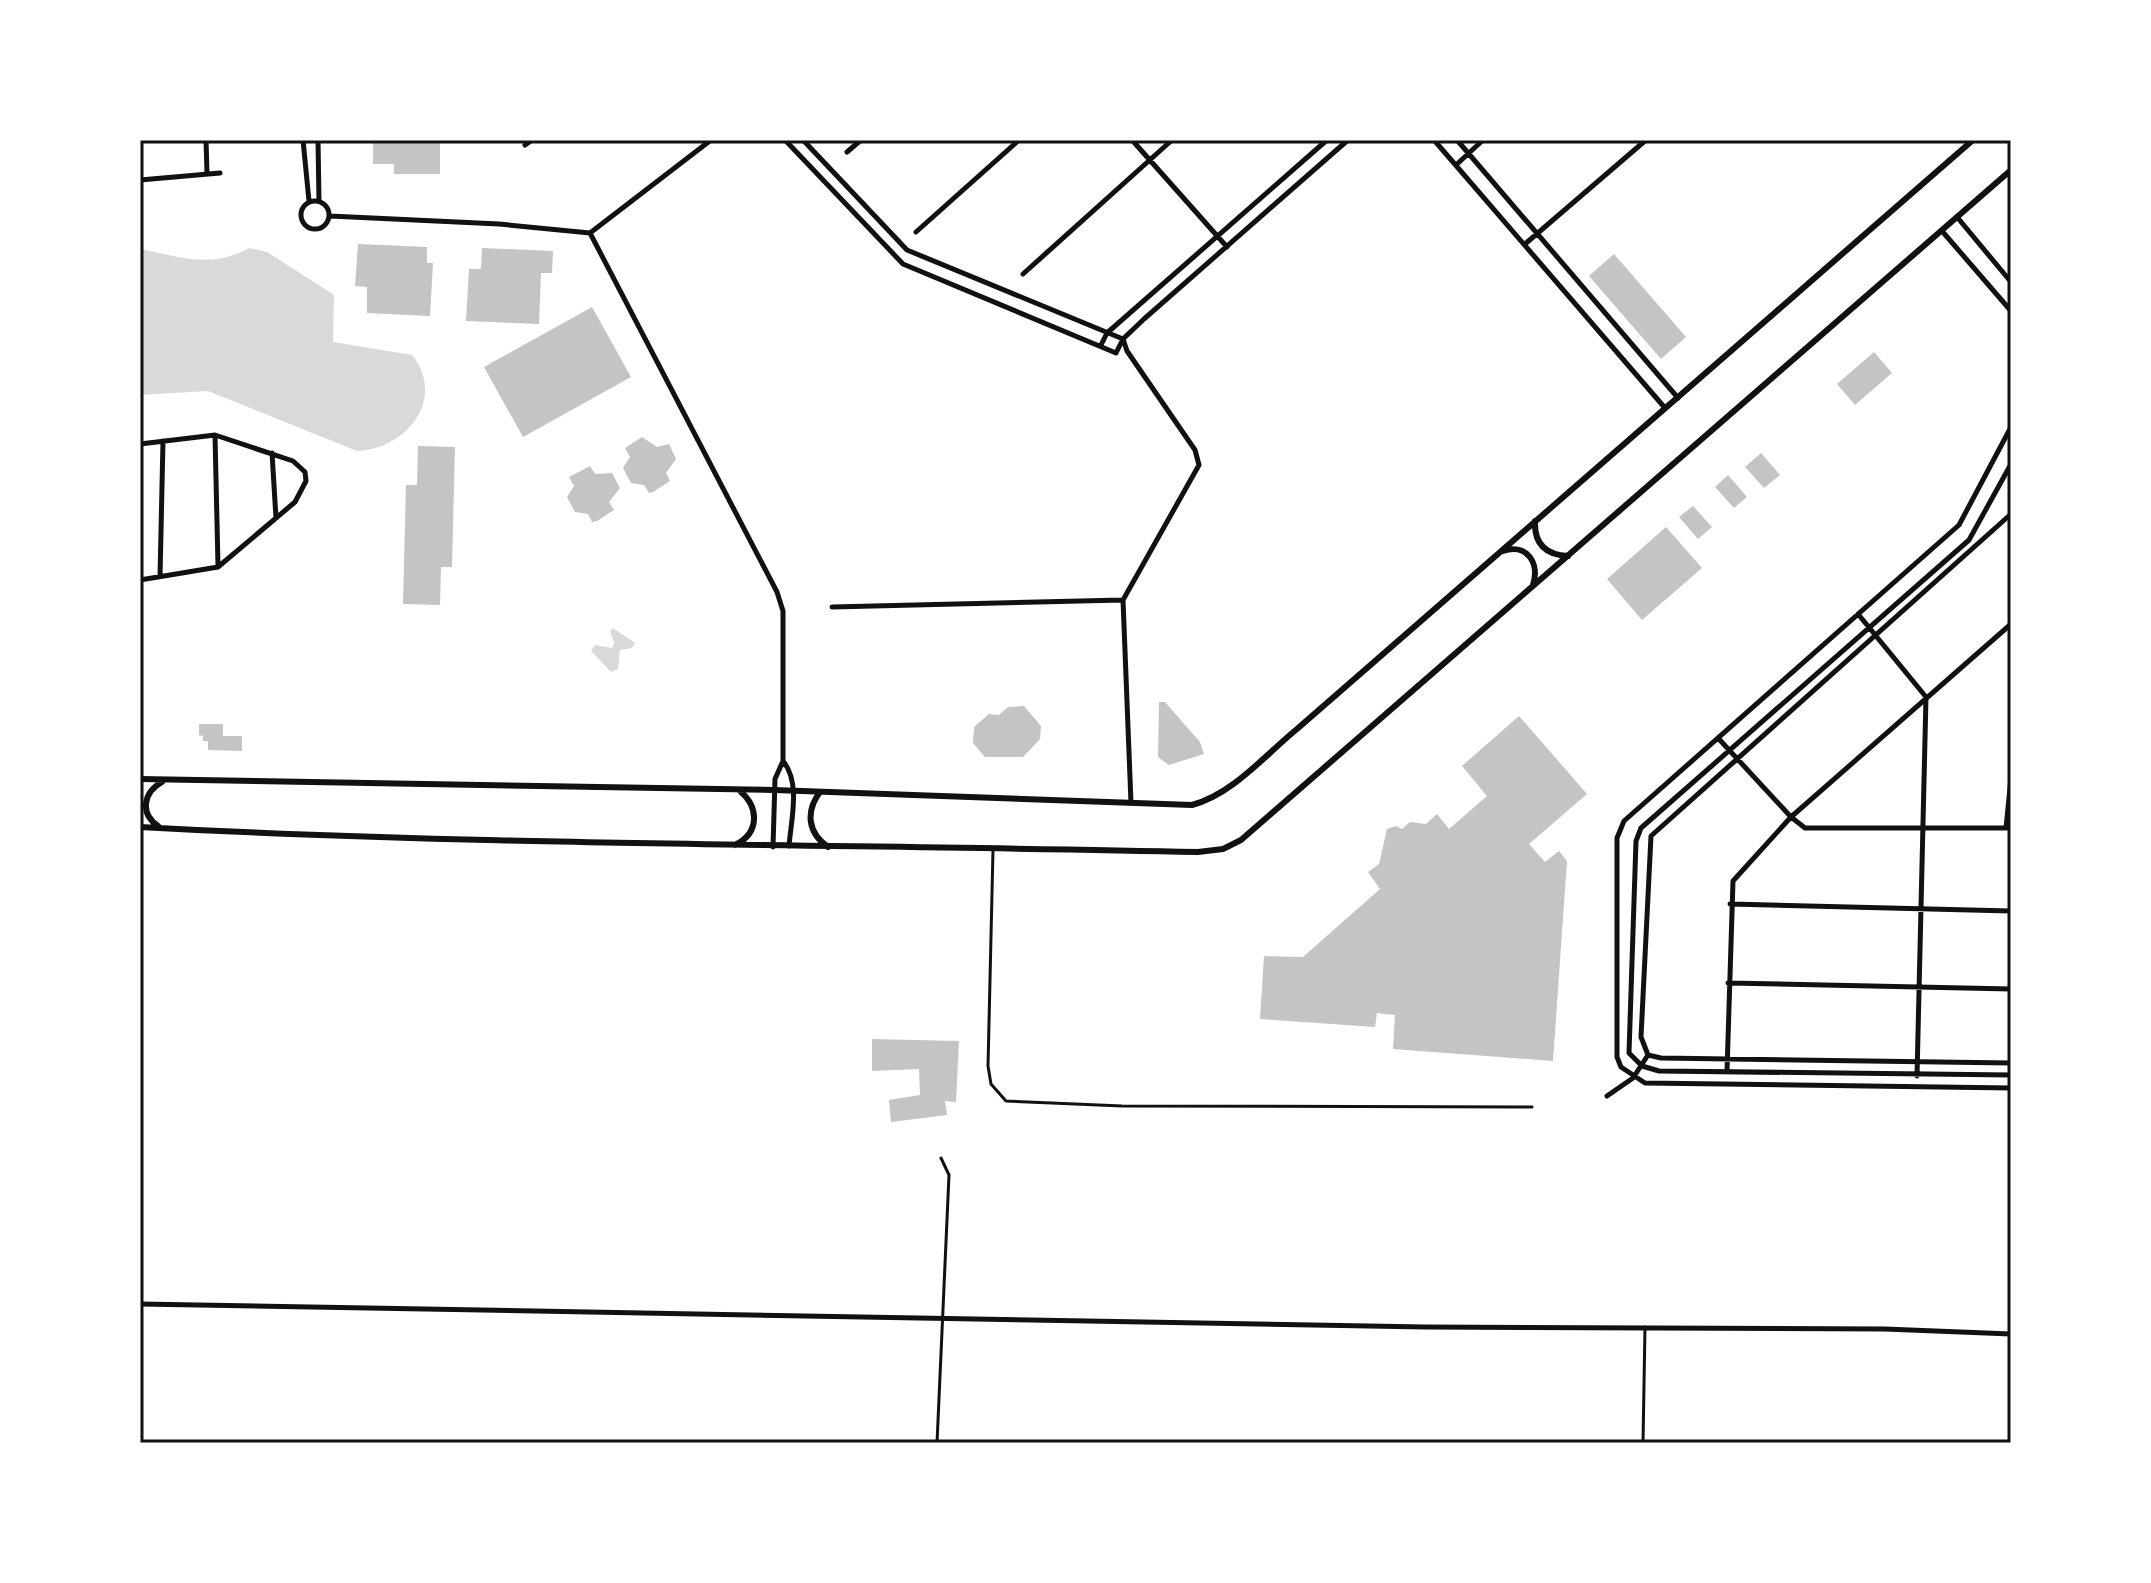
<svg xmlns="http://www.w3.org/2000/svg" width="2151" height="1583" font-family="Karla,sans-serif">
	<style>
		.water { fill: #d9d9d9 }
		.building { fill: #c4c4c4 }
		.lines { fill: none; stroke-linecap: round; stroke-linejoin: round }
		.service { stroke: #111; stroke-width: 3 }
		.minor { stroke: #111; stroke-width: 5 }
		.tertiary { stroke: #111; stroke-width: 6 }
		.neatline { fill: none; stroke: #111; stroke-width: 3 }
	</style>
	<rect width="100%" height="100%" fill="#fff"/>
	<path class="water" d="M249,248L267,252L334,295L333,342L412,355C447,399 406,449 357,451L208,391L140,395V249C180,257 211,269 249,248Z
		M613,628L635,643L632,648L620,650L618,669L611,672L591,651L595,645L612,648L614,643L610,631Z"/>
	<path class="building" d="M373,140H440V174H394V164H373Z
		M358,244L427,247V263H433L430,316L367,313V287L355,286Z
		M482,248L553,251L552,273H541L539,324L466,321L469,269H481Z
		M1614,254L1686,337L1661,359L1589,276Z
		M592,307L631,377L523,437L484,367Z
		M1874,352L1892,373L1855,405L1837,384Z
		M642,437L657,447L669,444L676,459L666,473L670,481L653,492L649,493L644,485L631,483L623,468L630,457L625,448Z
		M418,446L455,447L452,567H441L440,605L403,604L406,485H417Z
		M1761,453L1780,475L1764,488L1745,467Z
		M590,466L595,474L612,473L620,488L609,502L614,510L597,521L592,522L588,514L575,512L567,497L574,486L569,477Z
		M1728,475L1747,497L1734,508L1715,487Z
		M1693,506L1712,527L1698,539L1679,517Z
		M1666,527L1702,568L1642,620L1607,579Z
		M1159,702H1165L1200,742L1204,754L1169,765L1158,757Z
		M1024,706L1041,726L1040,739L1023,757H985L973,743L974,727L989,714L999,715L1008,707Z
		M1519,716L1587,794L1529,844L1545,862L1559,851L1567,861L1553,1061L1393,1049L1395,1015L1377,1013L1375,1027L1260,1019L1264,956L1303,957L1380,889L1368,872L1379,864L1387,829L1396,826L1402,829L1410,822L1426,824L1437,814L1449,829L1487,796L1462,766Z
		M199,724H223V736H242V751L208,750V741H203V736L199,735Z
		M872,1039L959,1041L956,1102L945,1101L947,1115L891,1122L889,1100L920,1095L919,1069L872,1071Z"/>
	<g class="lines">
		<path class="service" d="M993,850L988,1066L991,1084L1006,1101L1122,1106L1532,1107
			M937,1443L949,1175L941,1158
			M1643,1443L1645,1327"/>
		<path class="minor" d="M206,140L207,174
			M303,140L309,201
			M318,140L319,201
			M785,140L903,264L1116,353
			M803,140L907,250L1123,339L1127,351L1195,450L1199,465L1123,600
			M1132,140L1227,247
			M1434,140L1665,408
			M1457,140L1678,398
			M525,145L532,140
			M847,152L861,140
			M1456,165L1483,140
			M140,180L220,173
			M301 215a14 14 0 1 1 28 0a14 14 0 1 1-28 0Z
			M330,216L499,224L590,233L711,140
			M1957,217L2011,282
			M1942,231L2011,311
			M916,232L1019,140
			M590,233L777,592L783,611V761L775,779L773,847
			M1525,244L1646,140
			M1023,274L1172,140
			M1101,345L1107,333L1327,140
			M1116,353L1123,339L1144,319L1348,140
			M2011,427L1959,525L1624,821L1617,838V1057L1621,1067L1645,1083L2011,1088
			M215,435L218,566
			M140,444L215,435L293,461L305,472L306,481L295,502L218,567L140,580
			M272,453L276,518
			M2011,464L1969,540L1641,828L1636,841L1629,1053L1642,1066L1659,1071L2011,1075
			M2011,514L1651,836L1641,1037L1648,1055L1661,1058L2011,1063
			M160,577L163,441
			M1123,600L1131,803
			M832,607L1123,600
			M1858,614L1926,697L1917,1076
			M1718,738L1791,817L1805,828H2011
			M783,761C801,783 791,820 789,846
			M2006,828L2011,778
			M1730,904L2011,911
			M1728,983L2011,989
			M1727,1071L1733,881L1791,817L2011,624
			M1607,1096L1633,1078L1648,1055
			M140,1304L1425,1327L1885,1329L2011,1334"/>
		<path class="tertiary" d="M1535,521C1534,544 1546,555 1568,556
			M1503,551C1527,543 1540,563 1533,585
			M140,779L774,790L1192,805C1233,794 1265,755 1297,729L1973,140
			M820,792C805,812 808,833 828,847
			M158,826C139,813 144,792 162,782
			M140,827C492,846 845,844 1198,852L1223,849L1241,840L2011,170
			M735,845C760,833 759,807 740,791"/>
	</g>
	<rect width="2151" height="1583" fill="none" stroke="#ffffff" stroke-width="284"/>
	<rect x="142" y="142" width="1867" height="1299" class="neatline"/>
</svg>
